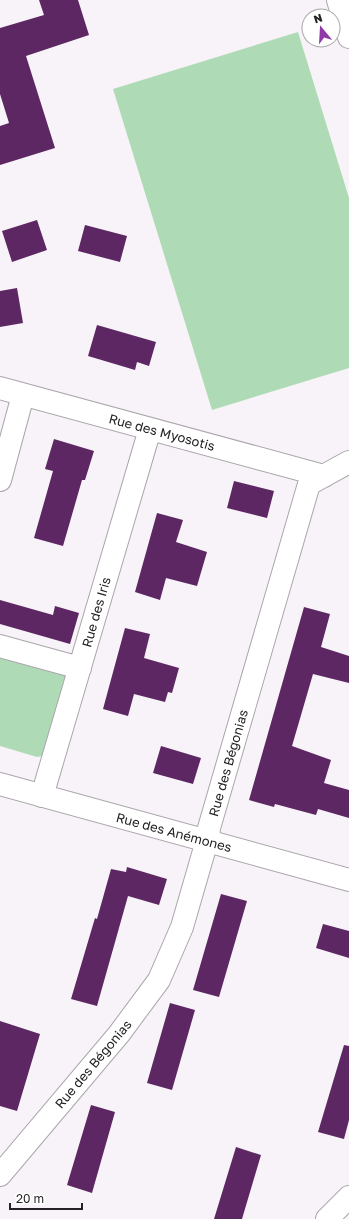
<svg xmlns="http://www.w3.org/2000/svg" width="349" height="1219" font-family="'Golos Text',sans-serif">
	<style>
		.green { fill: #aedbb6 }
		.building { fill: #5d2763 }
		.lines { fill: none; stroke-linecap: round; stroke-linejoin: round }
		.street-casing { stroke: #aaa6ab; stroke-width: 24 }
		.secondary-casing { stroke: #aaa6ab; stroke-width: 24 }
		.street { stroke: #fff; stroke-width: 22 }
		.secondary { stroke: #fff; stroke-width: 22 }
		.labels { text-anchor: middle; stroke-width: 4; stroke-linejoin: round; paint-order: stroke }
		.street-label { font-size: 13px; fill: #242224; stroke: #fff }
	</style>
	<rect width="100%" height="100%" fill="#f8f3f8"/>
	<path class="green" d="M298,32L349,198V368L212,410L113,89Z
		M0,654L65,674L67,682L43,756L37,757L0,746Z"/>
	<path class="building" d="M39,0H78L89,35L26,56L55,148L0,165V126L9,123L0,94V28L44,15Z
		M37,220L47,250L12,262L2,231Z
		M85,225L127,236L120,262L78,251Z
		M17,288L23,323L0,327V291Z
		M97,325L156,342L149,366L137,362L135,370L88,356Z
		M54,439L94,451L85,480H82L63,546L34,538L53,471L45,469Z
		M234,481L274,491L267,518L227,508Z
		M157,513L183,520L176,542L207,552L197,586L166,578L160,600L135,592Z
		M0,600L53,615L55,606L79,613L70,644L0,624Z
		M304,607L330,614L321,647L349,656V683L313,674L292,746L331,760L324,783L349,790V818L318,809L316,815L275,804L274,807L249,800Z
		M125,628L150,634L144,658L179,668L172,693L168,692L165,702L134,694L128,716L103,709Z
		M161,746L201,758L193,784L153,773Z
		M127,867L167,879L159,905L128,896L97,1006L71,999L95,918L97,919L111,869L126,872Z
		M221,894L247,901L219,997L193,990Z
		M323,924L349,931V958L316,948Z
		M170,1003L195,1010L172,1090L147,1083Z
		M0,1021L40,1034L17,1111L0,1106Z
		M344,1045L349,1046V1120L344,1139L318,1132Z
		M91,1105L115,1112L92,1193L67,1185Z
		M236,1147L261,1155L242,1219H214Z"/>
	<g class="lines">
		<defs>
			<path id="street" d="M338,0L349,37
				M0,388L324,476
				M0,480L23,395
				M0,646L80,668
				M42,796L150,429
				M0,1175L119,1034L159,980L182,927L204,851L208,842L209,828L216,804L309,484L349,462"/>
			<path id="secondary" d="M0,784L349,880
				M327,1219L349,1197"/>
		</defs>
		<use href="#street" class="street-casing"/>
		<use href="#secondary" class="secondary-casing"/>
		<use href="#street" class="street"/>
		<use href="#secondary" class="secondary"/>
	</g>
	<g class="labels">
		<g class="street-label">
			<text transform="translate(162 432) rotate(15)" y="5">Rue des Myosotis</text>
			<text transform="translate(96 612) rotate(-74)" y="5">Rue des Iris</text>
			<text transform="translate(228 763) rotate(-74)" y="5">Rue des Bégonias</text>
			<text transform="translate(174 832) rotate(15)" y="5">Rue des Anémones</text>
			<text transform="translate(93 1064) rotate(-50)" y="5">Rue des Bégonias</text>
		</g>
	</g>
	<g transform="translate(321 28) rotate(342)"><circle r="19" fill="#ffffff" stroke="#a7a7a7"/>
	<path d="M0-3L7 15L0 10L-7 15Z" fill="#8f3aa8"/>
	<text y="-6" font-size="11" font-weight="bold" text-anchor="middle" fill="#242224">N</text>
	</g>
	<path d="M10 1203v6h72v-6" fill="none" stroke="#242224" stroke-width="2"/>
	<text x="16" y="1203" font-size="12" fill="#242224" stroke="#ffffff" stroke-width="3" paint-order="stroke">20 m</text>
</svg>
